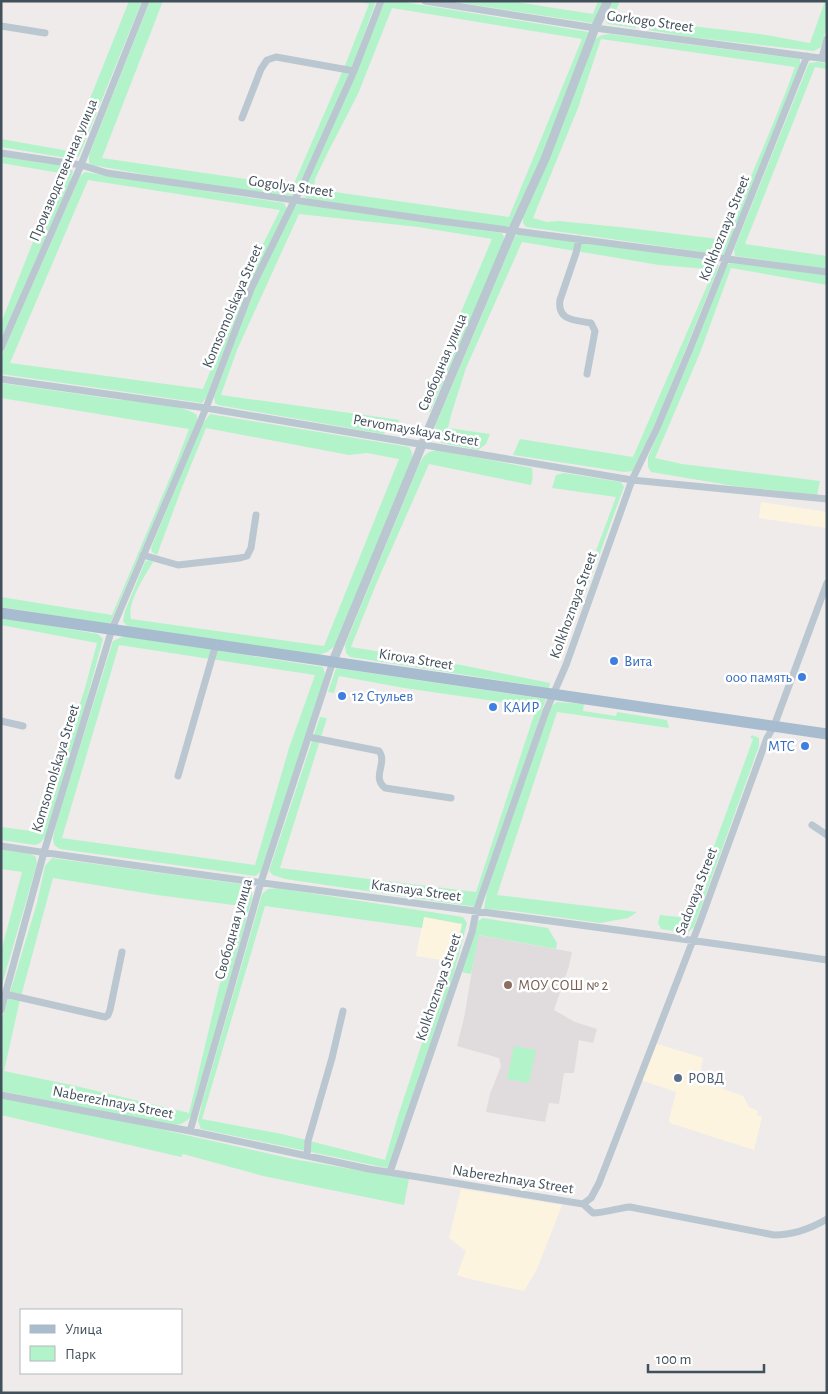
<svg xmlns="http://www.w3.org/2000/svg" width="828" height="1394" font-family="'Alegreya Sans',sans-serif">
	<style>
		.commercial { fill: #fdf4e0 }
		.education { fill: #e0dcdd }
		.green { fill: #b3f3ca; fill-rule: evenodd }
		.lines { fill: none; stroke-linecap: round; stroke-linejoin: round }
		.minor { stroke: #bac7d0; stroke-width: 7 }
		.tertiary { stroke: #bac7d0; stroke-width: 9 }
		.primary { stroke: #a7bcce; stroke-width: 11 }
		.shop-dot { fill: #3f7fe0; stroke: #fff; stroke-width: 2 }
		.education-dot { fill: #8d6e63; stroke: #fff; stroke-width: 2 }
		.service-dot { fill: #5c6f8a; stroke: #fff; stroke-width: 2 }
		.labels { text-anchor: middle; stroke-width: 5; stroke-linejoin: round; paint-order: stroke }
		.street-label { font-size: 15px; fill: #42505b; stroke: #fff }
		.shop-label { font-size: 15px; fill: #366cbe; stroke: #fff; text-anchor: start }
		.education-label { font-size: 15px; fill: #785e54; stroke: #fff; text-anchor: start }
		.service-label { font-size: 15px; fill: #4e5e75; stroke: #fff; text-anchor: start }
	</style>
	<rect width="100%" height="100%" fill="#efebeb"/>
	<path class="commercial" d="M761,502L827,512V528L759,518Z
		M424,916L462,924L454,959L449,958L448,961L416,956Z
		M654,1043L703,1058L700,1073L716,1078L721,1088L743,1096L749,1107L758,1111L757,1115L762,1117L754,1150L670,1123L669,1120L676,1092L641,1080Z
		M461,1189L562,1205L537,1269L524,1291L470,1279L457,1275L466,1251L449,1238Z"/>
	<path class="education" d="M478,935L572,952L569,966L554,1010L575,1022L597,1029L593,1043L579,1040L574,1073H564L559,1104L549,1103L545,1122L486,1112L490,1094L501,1066L499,1058L457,1046L464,1018Z"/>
	<path class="green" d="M129,1H142L79,156L73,159L1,147V139L69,151Z
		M150,1H163L102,158L293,186L346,63L369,4L355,1H376L354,63L296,192L293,196L192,183L92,165L89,163V155Z
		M385,1H398L589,32L541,159L511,226H499L307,199C302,195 304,190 306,185ZM392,8L582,39L509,217L314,189L315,179L327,154L358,94Z
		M448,1H510L593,14L598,1H604L596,22L592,23Z
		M613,1H620L614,15L638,19L636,28L608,24L605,20Z
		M825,1H827V27L821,47L814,51L689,37L649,30V21L760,34L810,43Z
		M610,34L800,59V66L724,255L526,227L523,223V216L595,39L602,35ZM601,39L795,67C774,126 747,182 726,240L629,228L559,221L547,222L533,218L578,108Z
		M817,62L827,63V69L815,67L745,244L827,256V269L735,256L734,249L809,63Z
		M1,155L66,165L73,171L70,182L1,340V323L60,173L1,163Z
		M85,172L284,203L287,209L247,291L206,398L202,403L1,374V357L80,176ZM88,180L280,210L257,256L203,389L10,363Z
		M299,204L371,213L502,233L504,237L503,245L430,412L421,409L427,392L492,239L418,227L299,214L237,350L221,395L400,420L383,434L218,405L215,403L214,397L254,289L295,205Z
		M520,234L715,261L719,266L661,411L633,471L624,472L513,455L520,439L633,457L713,272L707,269L659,265L522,242L466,368L452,412L448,428L490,434L486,444L478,450L442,443L434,439V433L436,424L515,236Z
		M731,262L827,275V285L731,268L700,353L655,458L682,464L820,481L817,495L734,486L651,472L648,467V457L695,346L726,266Z
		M1,383L120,400C136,400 185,405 197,415V421L110,624L1,607V597L112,615L177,461L189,429L1,398Z
		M210,414L409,447L412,452V458L335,646L327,652L319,655L127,626L123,621L125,611L145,562L149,560L153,562C145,576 127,602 131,619L324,646L399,459L367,453L349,455L206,428L181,490L157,555L152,552L151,548L201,426Z
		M437,450L532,468C533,474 533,479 531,485L429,464L377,582L351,647L461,665L550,683L549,688L350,657L346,653L345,645L418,467C423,457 425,452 437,450Z
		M564,473L621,482L624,487L575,621L572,620L588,572L616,497L552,488L556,475Z
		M1,617L98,634L103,639L79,728L46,836L40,843L35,845L1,840V827L39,832L85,688L97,643L1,625Z
		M124,636L323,667L325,673L322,687L261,872L255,876L60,849L54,845L53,838L57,820L113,641ZM119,645L315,675L289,748L255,865L62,838Z
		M336,668L546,699L476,907L285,879L273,875L269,871L320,717L327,718L280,868L476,892L536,709L523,705L404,688L339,676L334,693L328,692Z
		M557,702L584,704L583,711L616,716L617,712L667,720L669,728L557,712L497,895L637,912L628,918L600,923L514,911L484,909L487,891L549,708Z
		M752,735L759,738V746L694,927L687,933L661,929L658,923L660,915L688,918L753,739L750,738Z
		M1,849L31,854L36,857L37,864L1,988V952L22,872L1,869Z
		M52,858L248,885L252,890V899L192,1115C184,1125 178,1126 166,1124L1,1091V1022L37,903L45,866ZM53,878L157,895L241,906L219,987L189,1113L76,1086L4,1071L19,1004Z
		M277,888L463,917L467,923L453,977L390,1164L387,1168L201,1129L198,1121L202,1103L262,894L268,889ZM265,906L422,928L424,917L462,924L454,959L449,958L444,976L398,1116L385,1160L282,1134L202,1119Z
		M483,918L548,928L557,943L556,949L479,935L471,974L461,972L478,921Z
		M514,1046L536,1050L529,1083L507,1079Z
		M1,1098L115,1119L293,1159L409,1179L404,1205L263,1176L183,1154L181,1157L1,1115Z"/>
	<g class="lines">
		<path class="minor" d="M425,1L595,28L827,59
			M1,26L45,33
			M822,58L827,39
			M242,118L261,69L267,60L276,57L354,71
			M1,153L81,165L107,173L425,219L827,272
			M579,239L576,253L560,300C557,321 575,320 591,323L595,331L587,374
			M1,348L81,165L146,1
			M1,379L206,408L632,480L827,499
			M143,555L178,565L240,558L247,556L251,548L256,515
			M1,721L23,726
			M309,737L379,751C388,763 371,777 385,788L451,798
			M178,776L216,644
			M812,825L827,835
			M1,846C276,888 552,918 827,960
			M5,994L105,1017L108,1015L110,1010L122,952
			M1,1010L44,852L112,629L206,408L251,289L294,201L303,185L354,71L381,1
			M1,1095L190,1131L369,1169L583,1204L593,1213C606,1213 617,1208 630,1207L774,1235C793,1235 810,1229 827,1219
			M190,1131L261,882L333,661
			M307,1156L308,1141L332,1058L343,1011
			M390,1172L472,932L476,912L546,711L566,665L632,480L657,428L690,349L807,56
			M583,1204L591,1198L599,1183L700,922L767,738L774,726L827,583"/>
		<path class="tertiary" d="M333,661L422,445L513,229L545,159L595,28L608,1"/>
		<path class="primary" d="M1,613C277,653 551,695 827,734"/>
	</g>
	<g class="shop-dot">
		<circle cx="614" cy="661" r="5"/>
		<circle cx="802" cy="677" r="5"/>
		<circle cx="342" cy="696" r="5"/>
		<circle cx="493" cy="707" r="5"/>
		<circle cx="805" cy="746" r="5"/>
	</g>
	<circle class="education-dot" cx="508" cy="985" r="5"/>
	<circle class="service-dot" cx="678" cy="1078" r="5"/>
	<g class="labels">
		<g class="street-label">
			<text transform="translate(650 21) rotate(8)" y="5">Gorkogo Street</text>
			<text transform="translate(63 170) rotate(-67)" y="5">Производственная улица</text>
			<text transform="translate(291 186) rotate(8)" y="5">Gogolya Street</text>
			<text transform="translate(724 228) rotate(-68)" y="5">Kolkhoznaya Street</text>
			<text transform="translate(232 306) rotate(-67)" y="5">Komsomolskaya Street</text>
			<text transform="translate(442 362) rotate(-67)" y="5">Свободная улица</text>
			<text transform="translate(416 430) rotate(10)" y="5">Pervomayskaya Street</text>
			<text transform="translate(573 605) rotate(-70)" y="5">Kolkhoznaya Street</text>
			<text transform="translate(416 659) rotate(9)" y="5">Kirova Street</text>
			<text transform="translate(55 768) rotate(-73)" y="5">Komsomolskaya Street</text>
			<text transform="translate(416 890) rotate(8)" y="5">Krasnaya Street</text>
			<text transform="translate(696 891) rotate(-69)" y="5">Sadovaya Street</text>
			<text transform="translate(233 929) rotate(-74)" y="5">Свободная улица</text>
			<text transform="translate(438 987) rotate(-71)" y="5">Kolkhoznaya Street</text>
			<text transform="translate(113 1102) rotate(11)" y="5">Naberezhnaya Street</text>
			<text transform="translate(513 1179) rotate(9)" y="5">Naberezhnaya Street</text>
		</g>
		<g class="shop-label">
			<text x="624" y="666">Вита</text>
			<text x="792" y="682" text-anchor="end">ооо память</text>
			<text x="352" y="701">12 Стульев</text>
			<text x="503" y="712">КАИР</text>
			<text x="795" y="751" text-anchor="end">МТС</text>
		</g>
		<g class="education-label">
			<text x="518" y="990">МОУ СОШ № 2</text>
		</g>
		<g class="service-label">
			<text x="688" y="1083">РОВД</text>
		</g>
	</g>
	<rect width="828" height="1394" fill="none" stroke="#42505b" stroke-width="5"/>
	<rect x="20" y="1309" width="162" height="65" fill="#ffffff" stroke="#b3b9bd"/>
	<rect x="30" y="1325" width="25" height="8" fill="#a7bcce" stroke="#b3b9bd"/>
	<text x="65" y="1334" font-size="15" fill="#42505b">Улица</text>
	<rect x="30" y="1346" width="25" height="15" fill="#b3f3ca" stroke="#b3b9bd"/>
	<text x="65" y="1359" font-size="15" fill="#42505b">Парк</text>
	<path d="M648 1364v8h116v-8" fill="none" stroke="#42505b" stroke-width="2.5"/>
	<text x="656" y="1364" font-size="15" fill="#42505b" stroke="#ffffff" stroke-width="4" paint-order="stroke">100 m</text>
</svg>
